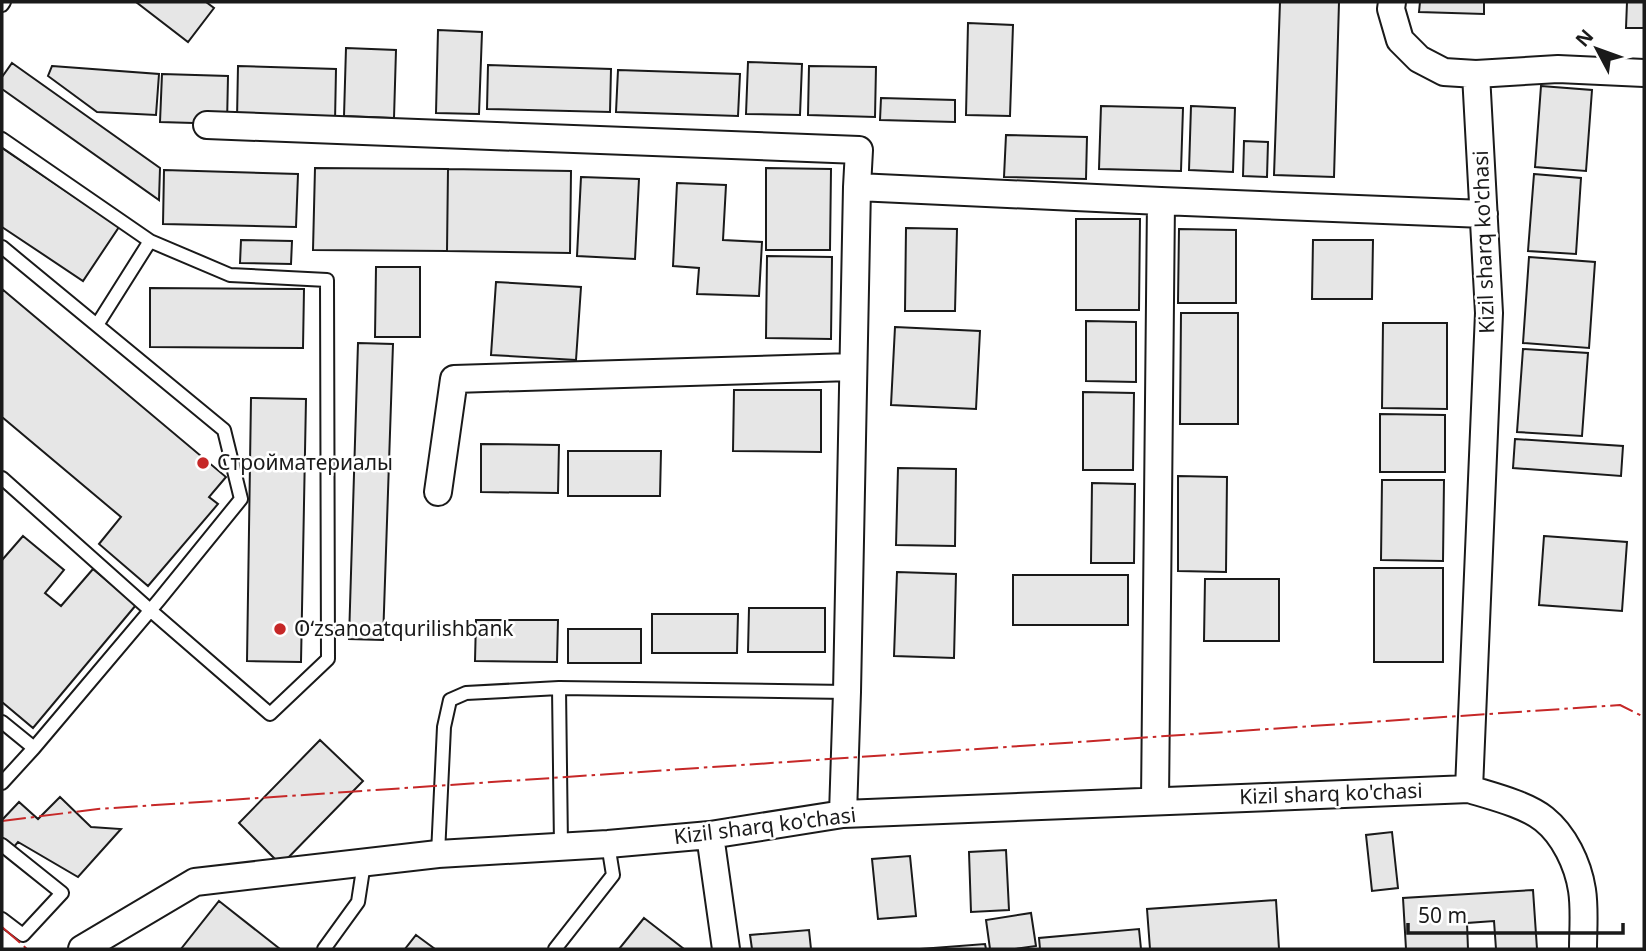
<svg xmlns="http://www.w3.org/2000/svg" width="1646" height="951" font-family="'Noto Sans',sans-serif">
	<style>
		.building { fill: #e6e6e6; stroke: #1a1a1a; stroke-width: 2 }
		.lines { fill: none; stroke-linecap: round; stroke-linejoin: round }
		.service-casing { stroke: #1a1a1a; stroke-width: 16 }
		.minor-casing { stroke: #1a1a1a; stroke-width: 30 }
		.service { stroke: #fff; stroke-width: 12 }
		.minor { stroke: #fff; stroke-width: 26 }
		.power { stroke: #c62828; stroke-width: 2; stroke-dasharray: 24 5 3.5 5; stroke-linecap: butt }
		.poi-dot { fill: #c62828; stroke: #fff; stroke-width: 2.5 }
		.labels { text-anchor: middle; stroke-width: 5; stroke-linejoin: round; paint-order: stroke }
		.street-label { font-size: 21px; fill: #1a1a1a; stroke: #fff }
		.poi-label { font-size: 21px; fill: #1a1a1a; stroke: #fff; text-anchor: start }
	</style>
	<rect width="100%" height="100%" fill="#fff"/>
	<path class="building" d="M136,2H206L214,8L188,42Z
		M1280,2H1339L1334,177L1274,175Z
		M1420,2H1484V14L1419,12Z
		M1627,2H1644V28H1626Z
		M968,23L1013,25L1010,116L966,115Z
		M438,30L482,32L479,114L436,113Z
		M346,48L396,50L394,118L344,116Z
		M748,62L802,64L800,115L746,114Z
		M12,63L160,168L159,200L2,89V77Z
		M488,65L611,69L610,112L487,109Z
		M52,66L159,74L156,115L97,112L48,76Z
		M238,66L336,69L335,122L237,119Z
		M809,66L876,67L875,117L808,115Z
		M618,70L740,74L738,116L616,112Z
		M162,74L228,76L227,124L160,122Z
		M1541,86L1592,90L1586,171L1535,167Z
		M881,98L955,100V122L880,120Z
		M1101,106L1183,108L1181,171L1099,169Z
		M1191,106L1235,108L1233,172L1189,170Z
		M1006,135L1087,137L1086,179L1004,177Z
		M1244,141L1268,142L1267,177L1243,176Z
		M2,148L119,227L83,281L2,227Z
		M315,168L448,169L447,251L313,250Z
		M766,168L831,169L830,250H766Z
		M448,169L571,171L570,253L447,251Z
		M164,170L298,174L296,227L163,224Z
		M1534,174L1581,178L1576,254L1528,251Z
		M581,177L639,179L635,259L577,256Z
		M677,183L726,185L723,240L762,242L759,296L697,294L699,268L673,266Z
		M1076,219H1140L1139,310H1076Z
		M906,228L957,229L955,311H905Z
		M1179,229L1236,230V303H1178Z
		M241,240L292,241L291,264L240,263Z
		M1313,240H1373L1372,299H1312Z
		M767,256L832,257L831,339L766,338Z
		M1529,257L1595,262L1589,348L1523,343Z
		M376,267H420V337H375Z
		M496,282L581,287L576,360L491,355Z
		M150,288L304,289L303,348L150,347Z
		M2,289L226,477L209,497L218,504L148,586L99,544L121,517L2,417Z
		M1181,313H1238V424H1180Z
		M1086,321L1136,322V382L1086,381Z
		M1383,323H1447V409L1382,408Z
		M895,327L980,331L976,409L891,405Z
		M358,343L393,344L383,640L349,639Z
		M1523,349L1588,353L1582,436L1517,432Z
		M734,390H821V452L733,451Z
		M1083,392L1134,393L1133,470H1083Z
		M251,398L306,399L301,662L247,661Z
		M1380,414L1445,415V472H1380Z
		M1515,439L1623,446L1621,476L1513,468Z
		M481,444L559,445L558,493L481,492Z
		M568,451H661L660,496H568Z
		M898,468L956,469L955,546L896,545Z
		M1178,476L1227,477L1226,572L1178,571Z
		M1382,480H1444L1443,561L1381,560Z
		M1092,483L1135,484L1134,563H1091Z
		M23,536L64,570L45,593L61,606L93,569L136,605L33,728L2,702V558L3,559Z
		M1544,536L1627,542L1622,611L1539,605Z
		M1374,568H1443V662H1374Z
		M897,572L956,574L954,658L894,656Z
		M1013,575H1128V625H1013Z
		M1205,579H1279V641H1204Z
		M749,608H825V652H748Z
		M652,614H738L737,653H652Z
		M476,620H558L557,662L475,661Z
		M568,629H641V663H568Z
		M320,740L363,781L281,865L239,823Z
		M60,797L91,827L121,829L78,877L18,842L13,848L2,837V820L19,802L38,819Z
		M1392,832L1398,888L1372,891L1366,835Z
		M1006,850L1009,910L971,912L969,852Z
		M910,856L916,916L878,919L872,859Z
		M1533,890L1537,949H1496L1494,921L1467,923L1468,949H1406L1403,898Z
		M1276,900L1279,949H1150L1147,909Z
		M219,901L280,949H181Z
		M1031,913L1036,946L1015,949H990L986,920Z
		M644,918L684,949H619Z
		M1139,929L1141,949H1040L1039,938Z
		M809,930L811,949H752L750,935Z
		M416,935L435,949H405Z
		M985,944L986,949H920Z"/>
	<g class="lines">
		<defs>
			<path id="service" d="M2,5L4,2
				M2,139L150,241L230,275L327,280L328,659L270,714L150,610L2,478
				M2,247L224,430L241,499L159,600L34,748L2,783
				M97,325L150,241
				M559,688L561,846
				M2,722L34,748
				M2,845L62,893L23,935L2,919
				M438,854L444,727L450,700L466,693L559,688L847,692
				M324,949L358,902L364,863
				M555,949L613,875L608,844"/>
			<path id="minor" d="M1392,2L1391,9L1400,40L1419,59L1444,72L1476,74
				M207,125L859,150L857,187L847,692L843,814
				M857,187L1161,201L1484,214
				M438,492L454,379L852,367
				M1469,789L1489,313L1476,74L1558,69L1644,73
				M1155,801L1161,201
				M710,835L726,949
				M82,949L195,882L438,854L608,844L710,835L843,814L1469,789C1491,796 1525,804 1544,819C1564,835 1578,864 1582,890C1585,909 1583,930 1583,949"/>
		</defs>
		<use href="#service" class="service-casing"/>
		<use href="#minor" class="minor-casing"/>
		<use href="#service" class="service"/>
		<use href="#minor" class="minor"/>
		<path class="power" d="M2,821L98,809L1620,705L1644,717
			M2,927L27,949"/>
	</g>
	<g class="poi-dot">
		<circle cx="203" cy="463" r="7"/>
		<circle cx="280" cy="629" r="7"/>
	</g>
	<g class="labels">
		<g class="street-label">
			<text transform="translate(1484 242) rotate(-92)" y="7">Kizil sharq ko'chasi</text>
			<text transform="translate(1331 794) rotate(-2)" y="7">Kizil sharq ko'chasi</text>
			<text transform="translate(765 826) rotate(-7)" y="7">Kizil sharq ko'chasi</text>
		</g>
		<g class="poi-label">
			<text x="217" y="470">Стройматериалы</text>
			<text x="294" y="636">Oʻzsanoatqurilishbank</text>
		</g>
	</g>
	<rect width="1646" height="951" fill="none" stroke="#1a1a1a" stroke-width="7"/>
	<g transform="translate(1597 49) rotate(311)" stroke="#ffffff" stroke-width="5" paint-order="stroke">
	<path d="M0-5L12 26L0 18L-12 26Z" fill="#1a1a1a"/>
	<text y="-10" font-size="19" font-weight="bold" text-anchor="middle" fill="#1a1a1a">N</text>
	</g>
	<path d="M1408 923v10h215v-10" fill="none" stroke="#1a1a1a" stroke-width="3.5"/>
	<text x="1418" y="923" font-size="21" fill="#1a1a1a" stroke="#ffffff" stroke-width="5" paint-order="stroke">50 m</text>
</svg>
